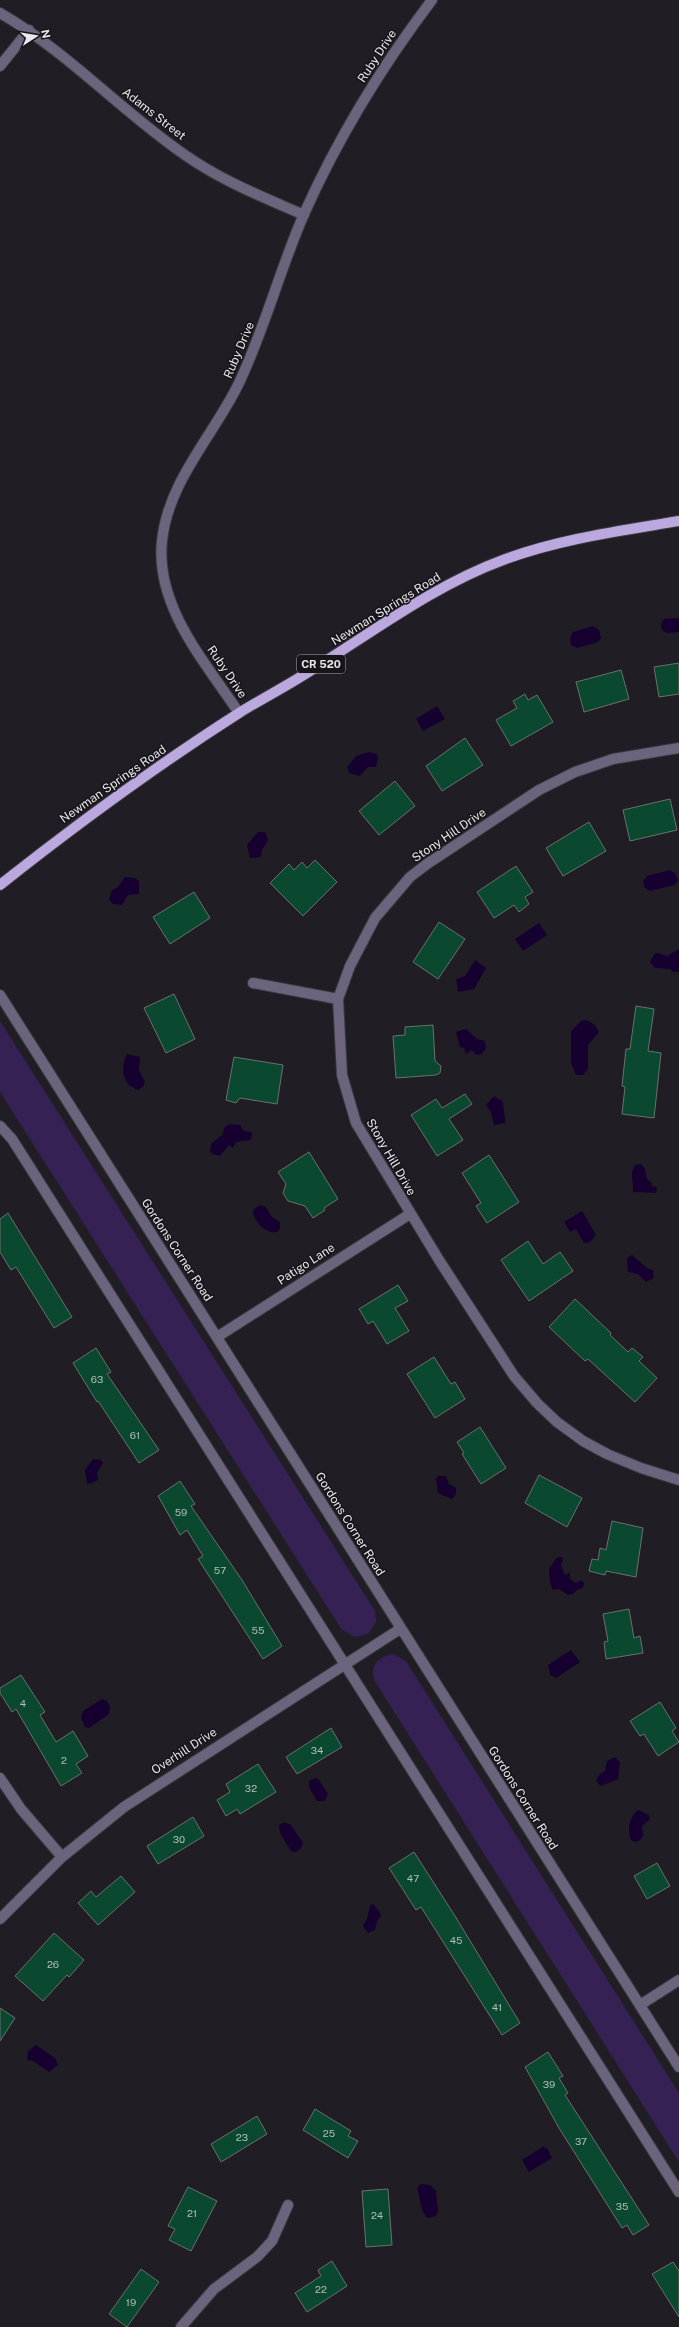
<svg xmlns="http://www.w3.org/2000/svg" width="679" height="2327" font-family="'Public Sans',sans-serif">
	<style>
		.green { fill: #352153 }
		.water { fill: #16002f }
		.building { fill: #0a482f; stroke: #6a716c }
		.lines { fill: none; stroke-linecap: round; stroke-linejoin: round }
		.minor-casing { stroke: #3c3a40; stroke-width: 12 }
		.major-casing { stroke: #3c3a40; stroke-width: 12 }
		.minor { stroke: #6c637d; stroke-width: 10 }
		.major { stroke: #baa8de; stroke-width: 10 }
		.labels { text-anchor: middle; stroke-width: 3; stroke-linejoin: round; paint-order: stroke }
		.number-label { font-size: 10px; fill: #b0bfbc }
		.shield { fill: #17151a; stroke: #a9a8ac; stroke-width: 1 }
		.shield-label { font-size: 11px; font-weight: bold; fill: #e8e7eb }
		.street-label { font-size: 12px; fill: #e8e7eb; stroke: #17151a }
	</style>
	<rect width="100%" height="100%" fill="#201e24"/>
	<path class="green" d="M0,1021L375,1611L376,1622L368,1634L355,1637L342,1630L0,1092Z
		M393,1654L406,1661L679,2093V2162L374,1680C370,1665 379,1656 393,1654Z"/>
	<path class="water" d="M679,618V632L667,633L662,630L661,624L664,619Z
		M593,626L599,630L601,638L598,642L577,648L571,645L570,638L573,632Z
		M437,706L445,719L423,731L416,719Z
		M369,752L377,754L378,758L376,767H368L360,776L349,773L347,767L356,756Z
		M258,832H265L268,840L262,850L261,857L250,858L247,845Z
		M670,870L676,874L678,880L675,885L650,891L645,888L643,882L647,876Z
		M125,877L135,878L139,881V894L128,895L122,905L113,904L109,899L112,890L118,887Z
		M539,923L547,935L523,951L515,939Z
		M679,949V972H674L670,969L655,968L650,962L654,954L658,953L667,956Z
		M475,960L486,968L474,989L458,992L456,979L465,976Z
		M586,1020L595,1025L599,1032L588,1045V1069L583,1075H576L571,1063V1031L581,1021Z
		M466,1029L477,1039L485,1041L486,1048L482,1054L476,1055L472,1050L466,1054L464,1048L460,1047L456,1032Z
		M127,1054L140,1057L139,1070L145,1082L143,1087L138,1090C122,1085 120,1068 127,1054Z
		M494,1096L503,1102C503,1108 506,1118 505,1123L494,1125L491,1112L486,1105Z
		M229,1124L240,1125L244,1131L252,1132L251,1140L236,1142L233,1148L229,1145L220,1156L212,1154L210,1150L211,1144L223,1134L224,1128Z
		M641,1164L645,1169L647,1179L652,1183V1186L657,1187L656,1193L633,1192C634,1183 629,1175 635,1165Z
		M260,1205L266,1207L272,1217L280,1222V1229L277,1232C266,1235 253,1221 253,1210Z
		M582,1211L596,1235L590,1242L584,1243L576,1229L570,1232L564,1222Z
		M632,1255L647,1268L653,1270L654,1278L646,1282L638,1274L628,1272L627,1258Z
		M93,1459L101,1460L103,1463L97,1473L98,1480L90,1484L87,1483L85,1470Z
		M438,1476H446L449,1484L456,1488V1494L452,1499L438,1493L436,1479Z
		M557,1557H561L563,1559L561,1565L565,1575L570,1572V1579L575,1583L582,1580L584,1583L583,1588L577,1590L573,1594L568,1595L559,1589L553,1590L550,1583L549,1569Z
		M571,1650L580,1662L556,1678L550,1675L548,1665Z
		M102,1699L107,1701L110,1707L109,1714L89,1728L85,1727L81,1718L83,1711Z
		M615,1757L620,1762L618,1779L601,1786L596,1781L599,1775L605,1771L607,1761Z
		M315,1778L319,1780L328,1794L325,1801H317L309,1787V1781Z
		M638,1810L649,1815L650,1819L642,1826C643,1834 645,1840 635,1842L631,1840C627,1829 629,1818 638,1810Z
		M284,1822L291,1825L303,1843L301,1848L296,1852L291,1851L280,1833L279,1825Z
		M373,1904L380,1912L381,1916L377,1921L375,1930L368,1933L363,1926L367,1919L370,1905Z
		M36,2045L55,2058L58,2065L49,2072L33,2061L27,2060L28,2051Z
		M544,2146L545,2149L547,2148L552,2158L529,2172L522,2160Z
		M420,2184L430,2185L436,2191L438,2211L436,2216L428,2218C420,2213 421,2198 417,2189Z"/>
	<path class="building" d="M679,663V694L659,697L654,667Z
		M621,670L629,699L584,712L576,682Z
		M525,694L528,700L537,695L553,722L511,746L496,720L517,708L513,701Z
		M465,738L483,765L442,791L426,766Z
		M395,781L415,806L379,835L359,811Z
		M670,799L677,830L630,841L623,810Z
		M589,822L606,851L563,876L546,848Z
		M315,860L337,882L303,916L270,883L289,864L294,870L302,862L307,868Z
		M516,866L533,892L525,897L529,904L519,912L514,905L494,918L477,892Z
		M194,892L210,918L170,944L153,917Z
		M439,922L465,939L438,979L413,962Z
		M174,994L195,1039L166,1053L144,1008Z
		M636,1006L654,1009L648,1051L661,1053L654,1118L622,1114L625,1087L622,1086L626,1049H630Z
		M433,1025L435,1061L441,1066L440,1073L436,1075L396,1078L393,1036L405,1035V1027Z
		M234,1057L283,1065L277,1104L240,1098L236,1103L226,1100Z
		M465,1094L472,1104L449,1119L463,1140L437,1156L411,1115L436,1099L442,1108Z
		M309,1152L338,1199L324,1208L325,1210L313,1218L305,1206L288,1201L283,1193L286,1184L278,1172Z
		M489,1155L519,1202L487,1223L476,1206L481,1203L462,1173Z
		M8,1213L72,1317L54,1328L16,1267L11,1270L0,1252V1219Z
		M528,1241L543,1264L560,1252L573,1271L529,1301L501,1260Z
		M398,1285L408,1301L395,1308L409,1331L387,1344L373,1321L368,1324L359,1309Z
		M575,1299L611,1333L610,1335L628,1352L632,1348L643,1357L639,1361L657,1378L635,1402L588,1359L585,1361L549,1327Z
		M96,1348L111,1372L107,1374L159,1450L139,1463L98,1401L97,1402L73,1363Z
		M434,1357L451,1384L455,1382L465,1399L435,1418L407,1374Z
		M480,1427L506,1468L481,1484L462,1454L464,1453L457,1442Z
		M539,1475L582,1498L567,1527L525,1503Z
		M180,1481L195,1504L191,1506L242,1580L282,1646L263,1659L198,1559L203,1556L187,1530L180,1535L158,1496Z
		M612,1521L643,1528L636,1577L606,1571L605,1575L589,1571L592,1559L598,1560L600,1548L606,1550Z
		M629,1609L634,1638L640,1636L643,1653L606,1659L604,1642L608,1641L603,1614Z
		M21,1675L45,1712L40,1715L56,1742L73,1731L88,1756L76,1764L82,1773L61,1786L16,1709L12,1712L0,1693V1688Z
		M660,1702L676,1728L672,1731L679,1742L658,1756L644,1734L640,1736L630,1721Z
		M331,1728L342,1747L297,1774L286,1757Z
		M258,1764L276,1792L240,1814L237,1809L226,1816L217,1800L230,1792L226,1784Z
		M193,1817L204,1836L158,1864L147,1846Z
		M414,1852L455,1916L520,2023L502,2035L421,1907L416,1910L389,1868Z
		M657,1863L670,1886L647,1899L634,1876Z
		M121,1876L135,1892L98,1925L78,1903L91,1891L96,1897Z
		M54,1933L84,1960L69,1977L67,1975L43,2001L15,1976Z
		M0,2008L15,2018L0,2041Z
		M548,2052L563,2076L559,2078L568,2093L565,2095L649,2225L633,2235L627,2225L622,2228L559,2128L525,2067Z
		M315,2109L351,2131L348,2136L358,2141L348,2158L303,2130Z
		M257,2116L267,2134L221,2162L211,2144Z
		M188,2187L217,2201L191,2251L169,2240L175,2229L168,2226Z
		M388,2189L392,2245L366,2247L362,2191Z
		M332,2261L347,2286L307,2312L295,2293L321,2276L318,2270Z
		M673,2262L679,2271V2317L652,2274Z
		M141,2269L159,2282L127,2327L109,2314Z"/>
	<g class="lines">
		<defs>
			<path id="minor" d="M0,13C68,52 121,111 185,155C222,181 263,197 304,215
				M0,66L29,30
				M239,713C205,662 155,606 162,541C168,481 214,435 239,383C265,328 280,269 304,214C338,138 382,66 432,0
				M679,748L613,759L575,772L539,790L427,864L410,877L375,918L350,966L338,999L342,1075L356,1123L439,1260L514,1376L537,1403L557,1422L583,1441L607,1454L641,1468L679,1480
				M253,983L338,999
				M0,995L679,2067
				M0,1126L12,1139L679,2192
				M217,1337L410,1214
				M0,1778L21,1809L62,1857
				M0,1919L62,1857L124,1807L400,1629
				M640,2005L679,1980
				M181,2327L214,2289L257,2257L272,2241L288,2205"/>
			<path id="major" d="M0,885C77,824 156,766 239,713C263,698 289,685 313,669C374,631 435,585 503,560C559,539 620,531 679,521"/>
		</defs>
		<use href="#minor" class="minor-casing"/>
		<use href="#major" class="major-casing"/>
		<use href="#minor" class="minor"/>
		<use href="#major" class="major"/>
	</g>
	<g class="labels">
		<g class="number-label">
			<text x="97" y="1383">63</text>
			<text x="135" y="1439">61</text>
			<text x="181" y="1516">59</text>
			<text x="220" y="1574">57</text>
			<text x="258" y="1634">55</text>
			<text x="23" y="1707">4</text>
			<text x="317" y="1754">34</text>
			<text x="64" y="1764">2</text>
			<text x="251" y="1792">32</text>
			<text x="179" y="1843">30</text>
			<text x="413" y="1882">47</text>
			<text x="456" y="1944">45</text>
			<text x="53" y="1968">26</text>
			<text x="497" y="2011">41</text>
			<text x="549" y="2088">39</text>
			<text x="329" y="2137">25</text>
			<text x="242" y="2141">23</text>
			<text x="581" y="2145">37</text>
			<text x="622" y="2210">35</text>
			<text x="192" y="2217">21</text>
			<text x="377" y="2219">24</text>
			<text x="321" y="2293">22</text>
			<text x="131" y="2306">19</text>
		</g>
		<rect class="shield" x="297" y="655" width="48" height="18" rx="3"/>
		<g class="shield-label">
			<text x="321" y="668">CR 520</text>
		</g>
		<g class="street-label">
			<text transform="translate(377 56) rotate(-57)" y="4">Ruby Drive</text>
			<text transform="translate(154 114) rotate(38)" y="4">Adams Street</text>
			<text transform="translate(239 350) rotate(-67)" y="4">Ruby Drive</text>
			<text transform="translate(386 609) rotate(-32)" y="4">Newman Springs Road</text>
			<text transform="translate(227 672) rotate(56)" y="4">Ruby Drive</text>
			<text transform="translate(113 784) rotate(-35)" y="4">Newman Springs Road</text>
			<text transform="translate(449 835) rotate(-34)" y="4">Stony Hill Drive</text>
			<text transform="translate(391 1157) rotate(60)" y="4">Stony Hill Drive</text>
			<text transform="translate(177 1250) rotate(57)" y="4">Gordons Corner Road</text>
			<text transform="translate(306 1264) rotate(-33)" y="4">Patigo Lane</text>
			<text transform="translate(350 1524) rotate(58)" y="4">Gordons Corner Road</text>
			<text transform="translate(184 1751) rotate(-33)" y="4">Overhill Drive</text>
			<text transform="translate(523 1798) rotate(58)" y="4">Gordons Corner Road</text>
		</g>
	</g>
	<g transform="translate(36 36) rotate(78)" stroke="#17151a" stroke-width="3" paint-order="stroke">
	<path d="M0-3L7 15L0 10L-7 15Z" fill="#e8e7eb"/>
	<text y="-6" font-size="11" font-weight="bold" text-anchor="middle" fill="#e8e7eb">N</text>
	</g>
</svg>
